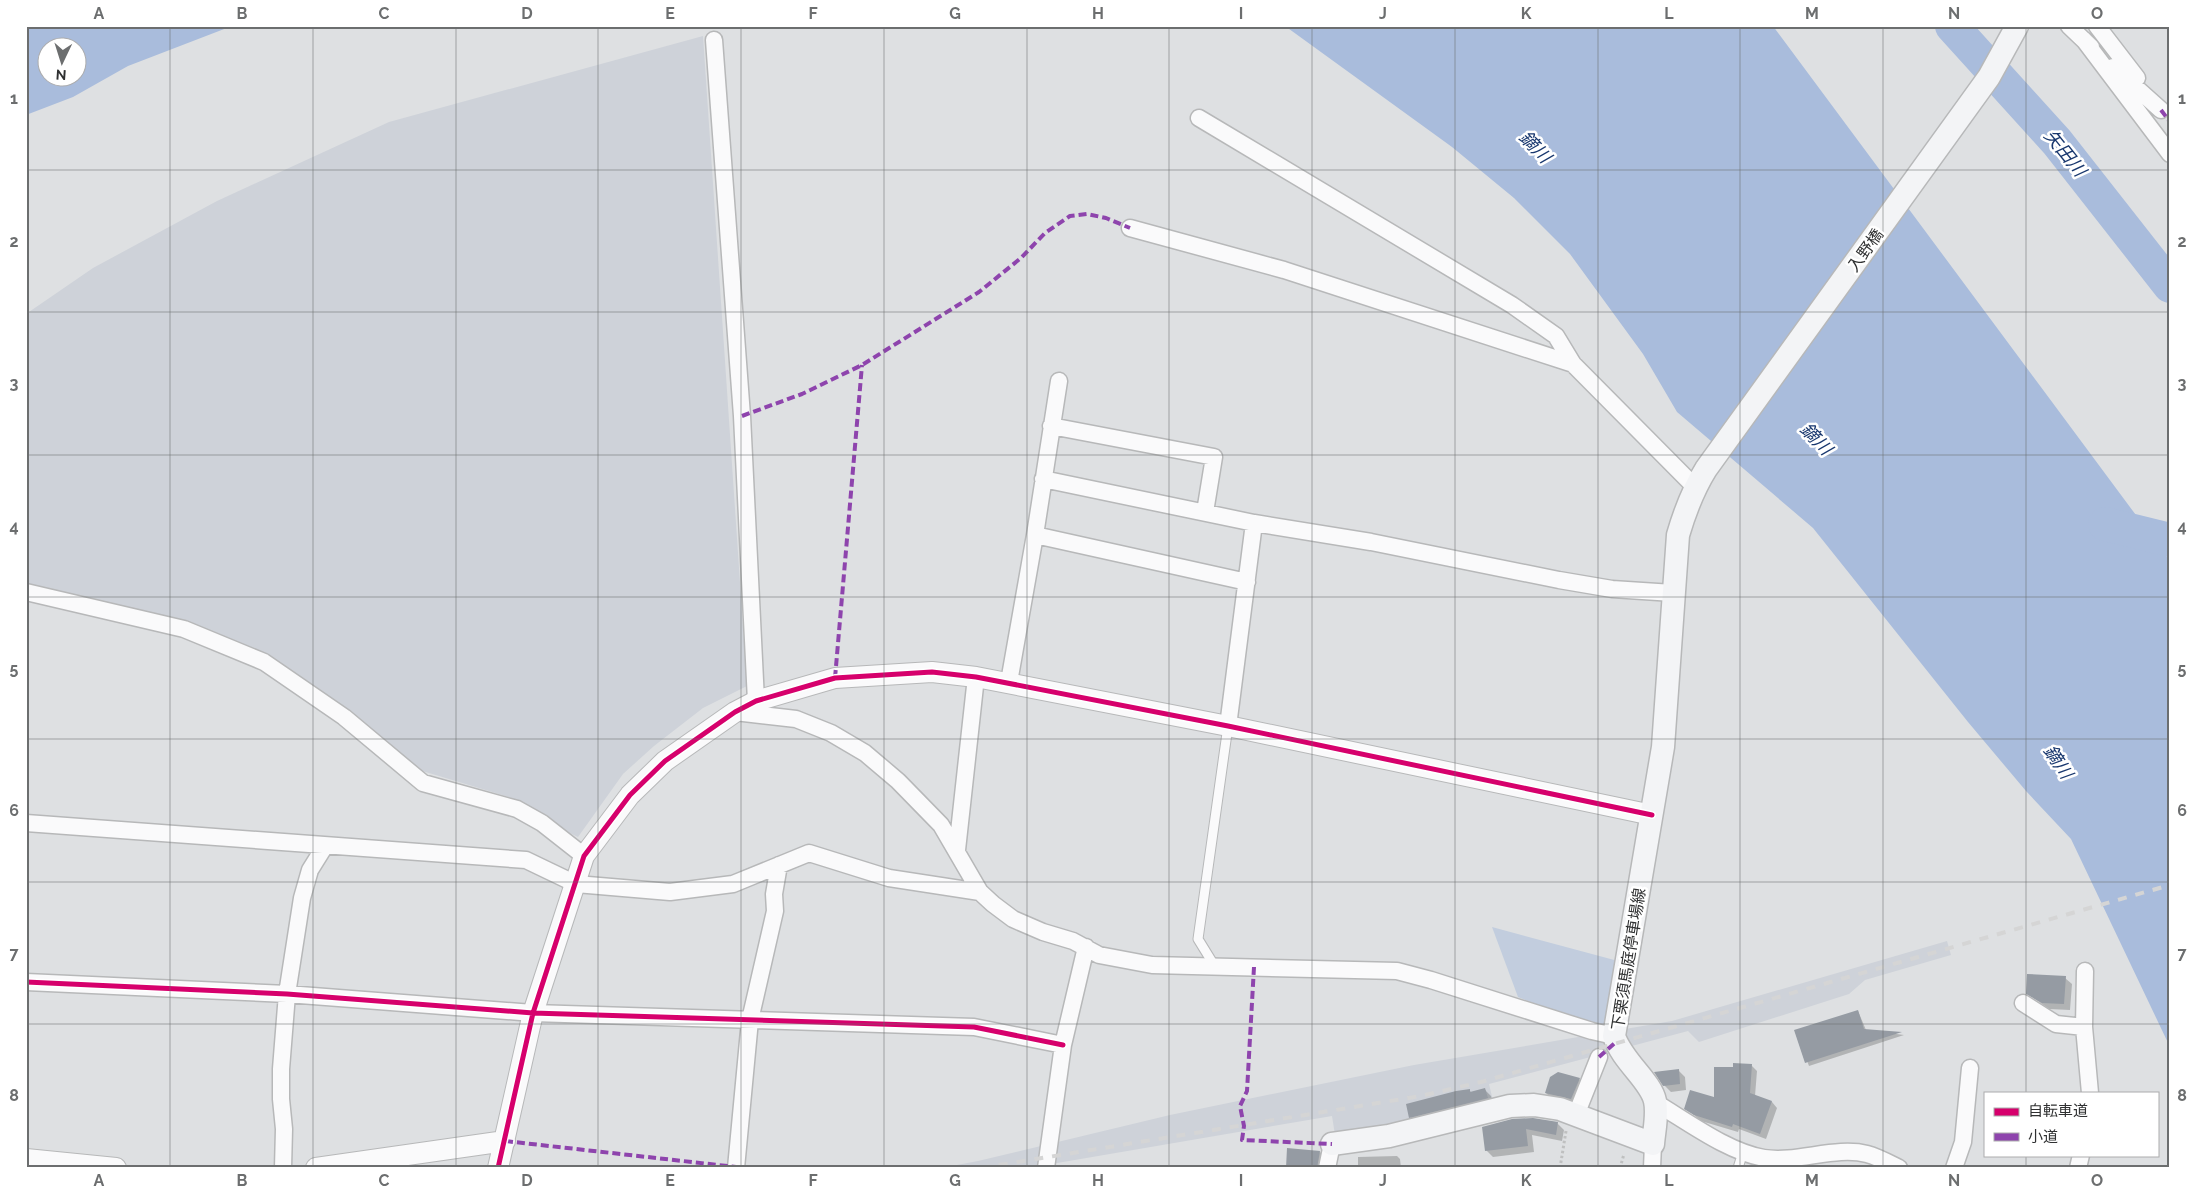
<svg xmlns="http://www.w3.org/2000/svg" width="2196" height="1194" font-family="Raleway,'Noto Sans JP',sans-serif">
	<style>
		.built { fill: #ced2d9 }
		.green { fill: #c2cdde }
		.water { fill: #a9bcdc; fill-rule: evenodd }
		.shadow { fill: #0003 }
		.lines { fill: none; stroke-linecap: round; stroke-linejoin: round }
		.river { stroke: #a9bcdc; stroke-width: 34 }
		.building { fill: #959ba3 }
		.service-casing { stroke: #b7b8b9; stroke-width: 11 }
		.minor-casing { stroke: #b7b8b9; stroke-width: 19 }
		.tertiary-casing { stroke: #b7b8b9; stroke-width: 22 }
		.secondary-casing { stroke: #b7b8b9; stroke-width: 25 }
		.path { stroke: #bfc0c0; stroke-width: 3; stroke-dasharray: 2.5 2.5; stroke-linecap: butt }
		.service { stroke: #fafafb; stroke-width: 9 }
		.minor { stroke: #fafafb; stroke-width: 16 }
		.tertiary { stroke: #fafafb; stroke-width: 20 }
		.secondary { stroke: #f3f4f6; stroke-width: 22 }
		.rail { stroke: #d5d5d5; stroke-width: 4; stroke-dasharray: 9 9; stroke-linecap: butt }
		.quiet { stroke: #8e44ad; stroke-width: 4; stroke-dasharray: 8 4; stroke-linecap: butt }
		.cycleway-casing { stroke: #fff; stroke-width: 8 }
		.cycleway { stroke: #d6006c; stroke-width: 5 }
		.grid { fill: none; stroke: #6c6e6f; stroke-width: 1; stroke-opacity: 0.55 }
		.labels { text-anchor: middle; stroke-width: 5; stroke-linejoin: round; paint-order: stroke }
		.street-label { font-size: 16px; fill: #2f3031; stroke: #fff }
		.water-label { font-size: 18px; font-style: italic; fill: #19386f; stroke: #fff }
		.neatline { fill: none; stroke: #6c6e6f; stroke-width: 2 }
		.grid-label { font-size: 16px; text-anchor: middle; font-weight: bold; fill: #6c6e6f }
	</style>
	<rect width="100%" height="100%" fill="#dee0e2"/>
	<path class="built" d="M703,36L747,686L703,708L654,746L623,774L578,837L557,827L509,797L419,770L268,658L26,587V314L93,268L217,201L389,122Z
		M1947,941L1951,955L1865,980L1849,994L1699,1042L1688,1031L1489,1084L1494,1105L1335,1135L1332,1116L1028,1168H941L978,1161L1170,1115L1414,1065L1672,1021Z"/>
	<path class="green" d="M1492,927L1618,961L1607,1019L1604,1024L1591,1027L1518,997Z"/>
	<path class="water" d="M26,26H232L128,66L73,97L26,115ZM48,48H78V78H48Z
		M1285,26H1773L2170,561V1047L2071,839L2026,791L1968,722L1813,528L1677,412L1643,354L1570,254L1514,198L1452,147Z"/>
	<path class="shadow" d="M2065,978L2072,984L2070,1010L2049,1009L2027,993Z
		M1858,1011L1866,1030L1904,1035L1809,1066L1796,1031Z
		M1751,1065L1757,1071L1755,1096L1772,1102L1777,1108L1766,1139L1739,1129L1738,1132L1701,1121L1686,1108L1716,1099L1734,1068Z
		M1678,1070L1685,1077L1686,1090L1671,1092L1664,1085Z
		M1579,1079L1586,1085L1578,1105L1553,1100L1546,1093Z
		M1469,1090L1472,1093L1485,1090L1491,1096L1493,1104L1416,1123L1410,1117Z
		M1512,1120L1557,1123L1564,1130L1562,1141L1532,1135L1534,1152L1493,1157L1486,1150Z
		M1320,1152L1323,1155L1320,1168H1287Z
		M1397,1156L1400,1159L1401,1168H1358V1157Z"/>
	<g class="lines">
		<path class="river" d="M1952,26L2057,142L2170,286
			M2105,524L2170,540"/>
	</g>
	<path class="building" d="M2027,974L2066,976L2064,1004L2042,1003L2026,994Z
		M1858,1010L1864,1029L1902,1032L1805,1063L1794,1030Z
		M1733,1063L1752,1064L1750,1093L1772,1101L1760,1134L1733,1124L1732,1127L1694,1115L1684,1109L1690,1090L1714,1097V1067H1733Z
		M1679,1069L1680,1084L1663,1086L1654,1072Z
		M1558,1072L1580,1078L1571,1099L1545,1093L1550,1077Z
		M1485,1088L1488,1098L1409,1118L1406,1104L1456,1091L1470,1089V1092Z
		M1533,1118L1558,1122L1556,1135L1526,1129L1528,1146L1485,1151L1482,1127L1512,1119Z
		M1287,1148L1320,1151L1317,1168H1286Z"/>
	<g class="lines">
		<defs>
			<path id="service" d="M1214,965L1198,939L1228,726
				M1738,1168L1743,1152"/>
			<path id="minor" d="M2069,26L2091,47
				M2097,26L2137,78
				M714,40L742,416L756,701
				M2084,40L2170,154
				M2113,67L2161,110
				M1199,118L1512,305L1556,336L1573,364
				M1130,228L1284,270L1573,364L1695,487
				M1051,426L1214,457L1205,512
				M1043,479L1254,523L1371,542L1559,580L1612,589L1673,593
				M1035,535L1247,582
				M26,592L184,629L264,662L344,717L423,783L517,809L542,823L584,856
				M1009,682L1035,535L1059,381
				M735,712L796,719L831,733L865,753L898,781L941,825L980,892L993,904L1013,919L1043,932L1073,941L1099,955L1152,965L1397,971L1431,980L1592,1031L1614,1036
				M1228,726L1254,523
				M26,823L526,860L576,884L670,892L733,884L809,853L889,878L980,892
				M957,850L976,677
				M2085,971L2084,1027L2090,1093
				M26,982L287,994L533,1013L974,1027L1063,1045
				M2023,1003L2056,1024L2084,1027
				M1656,1103C1688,1122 1728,1152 1764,1158C1797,1163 1836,1146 1867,1154C1878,1157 1889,1163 1899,1168
				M1576,1115L1599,1057
				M283,1168L284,1129L281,1099V1069L287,994L302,898L310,870L325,846
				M736,1168L750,1020L775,911L774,894L779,865
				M1046,1168L1063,1045L1086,947
				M1327,1168L1332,1144
				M1652,1168L1653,1144
				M1954,1168L1963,1142L1970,1068
				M2078,1168L2081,1155"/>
			<path id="tertiary" d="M26,1159L116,1168
				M316,1168L505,1141
				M498,1168L533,1013L584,856L630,795L665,761L735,712L756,701L835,678L932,672L976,677L1228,726L1652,815"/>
			<path id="secondary" d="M1332,1144L1389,1136L1510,1106L1534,1105L1560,1109L1653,1144C1654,1131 1658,1114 1655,1101C1651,1081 1622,1061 1614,1036L1663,747L1678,535C1685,511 1693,490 1706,469L1989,77L2017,26"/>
		</defs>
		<use href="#service" class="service-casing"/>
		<use href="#minor" class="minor-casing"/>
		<use href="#tertiary" class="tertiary-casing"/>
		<use href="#secondary" class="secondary-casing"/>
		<path class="path" d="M1560,1168L1566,1131
			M1620,1168L1624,1154"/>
		<use href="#service" class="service"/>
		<use href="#minor" class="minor"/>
		<use href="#tertiary" class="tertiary"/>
		<use href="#secondary" class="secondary"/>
		<path class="rail" d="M981,1168L1421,1096L1481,1082L2170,885"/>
		<path class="quiet" d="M2161,110L2170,122
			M742,416L802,394L862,365L979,292L1021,258L1045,233L1070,216L1087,214L1106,218L1130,228
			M835,678L862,365
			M1254,967L1247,1091L1240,1106L1244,1126L1242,1140L1332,1144
			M1599,1057L1616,1042
			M505,1141L736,1167L857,1168"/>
		<defs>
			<path id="cycleway" d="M26,982L287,994L533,1013L974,1027L1063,1045
				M498,1168L533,1013L584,856L630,795L665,761L735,712L756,701L835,678L932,672L976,677L1228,726L1652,815"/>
		</defs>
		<use href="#cycleway" class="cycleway-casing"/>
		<use href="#cycleway" class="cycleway"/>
	</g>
	<path class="grid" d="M170,26V1168M313,26V1168M456,26V1168M598,26V1168M741,26V1168M884,26V1168M1027,26V1168M1169,26V1168M1312,26V1168M1455,26V1168M1598,26V1168M1740,26V1168M1883,26V1168M2026,26V1093M26,170H2170M26,312H2170M26,455H2170M26,597H2170M26,739H2170M26,882H2170M26,1024H2170M2026,1155V1168"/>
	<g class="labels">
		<g class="street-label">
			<text transform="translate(1865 250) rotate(-54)" y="6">入野橋</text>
			<text transform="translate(1628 959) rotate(-81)" y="6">下栗須馬庭停車場線</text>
		</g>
		<g class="water-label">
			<text transform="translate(1535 147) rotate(46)" y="6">鏑川</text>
			<text transform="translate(2065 153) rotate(51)" y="6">矢田川</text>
			<text transform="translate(1816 439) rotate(46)" y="6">鏑川</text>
			<text transform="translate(2058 762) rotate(56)" y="6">鏑川</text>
		</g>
	</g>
	<rect width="2196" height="1194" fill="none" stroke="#ffffff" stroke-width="55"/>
	<rect x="1984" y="1092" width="175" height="65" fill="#ffffff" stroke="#acacad"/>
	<rect x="1994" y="1108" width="25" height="8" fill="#d6006c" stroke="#acacad"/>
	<text x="2028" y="1116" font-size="15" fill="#2f3031">自転車道</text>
	<rect x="1994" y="1133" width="25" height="8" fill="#8e44ad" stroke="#acacad"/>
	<text x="2028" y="1142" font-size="15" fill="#2f3031">小道</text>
	<g transform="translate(62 62) rotate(184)"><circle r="24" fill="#ffffff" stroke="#acacad"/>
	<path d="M0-4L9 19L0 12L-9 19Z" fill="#6c6e6f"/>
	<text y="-8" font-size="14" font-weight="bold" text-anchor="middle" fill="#2f3031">N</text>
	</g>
	<rect x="28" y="28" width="2140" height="1138" class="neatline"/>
	<g class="grid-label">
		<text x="99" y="19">A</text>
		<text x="242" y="19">B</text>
		<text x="384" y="19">C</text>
		<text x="527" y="19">D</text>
		<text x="670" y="19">E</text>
		<text x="813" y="19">F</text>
		<text x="955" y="19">G</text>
		<text x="1098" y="19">H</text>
		<text x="1241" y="19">I</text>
		<text x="1383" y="19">J</text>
		<text x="1526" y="19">K</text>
		<text x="1669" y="19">L</text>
		<text x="1812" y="19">M</text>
		<text x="1954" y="19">N</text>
		<text x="2097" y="19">O</text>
		<text x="14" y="104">1</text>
		<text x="2182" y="104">1</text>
		<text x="14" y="247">2</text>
		<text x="2182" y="247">2</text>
		<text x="14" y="389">3</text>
		<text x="2182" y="389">3</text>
		<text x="14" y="532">4</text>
		<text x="2182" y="532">4</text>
		<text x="14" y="674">5</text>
		<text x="2182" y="674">5</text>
		<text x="14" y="816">6</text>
		<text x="2182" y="816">6</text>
		<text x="14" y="959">7</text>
		<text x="2182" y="959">7</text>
		<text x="14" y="1101">8</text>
		<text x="2182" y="1101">8</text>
		<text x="99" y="1186">A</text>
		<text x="242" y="1186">B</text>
		<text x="384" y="1186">C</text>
		<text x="527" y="1186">D</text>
		<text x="670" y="1186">E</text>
		<text x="813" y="1186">F</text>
		<text x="955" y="1186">G</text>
		<text x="1098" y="1186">H</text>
		<text x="1241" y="1186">I</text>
		<text x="1383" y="1186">J</text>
		<text x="1526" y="1186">K</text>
		<text x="1669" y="1186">L</text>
		<text x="1812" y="1186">M</text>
		<text x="1954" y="1186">N</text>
		<text x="2097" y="1186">O</text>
	</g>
</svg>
